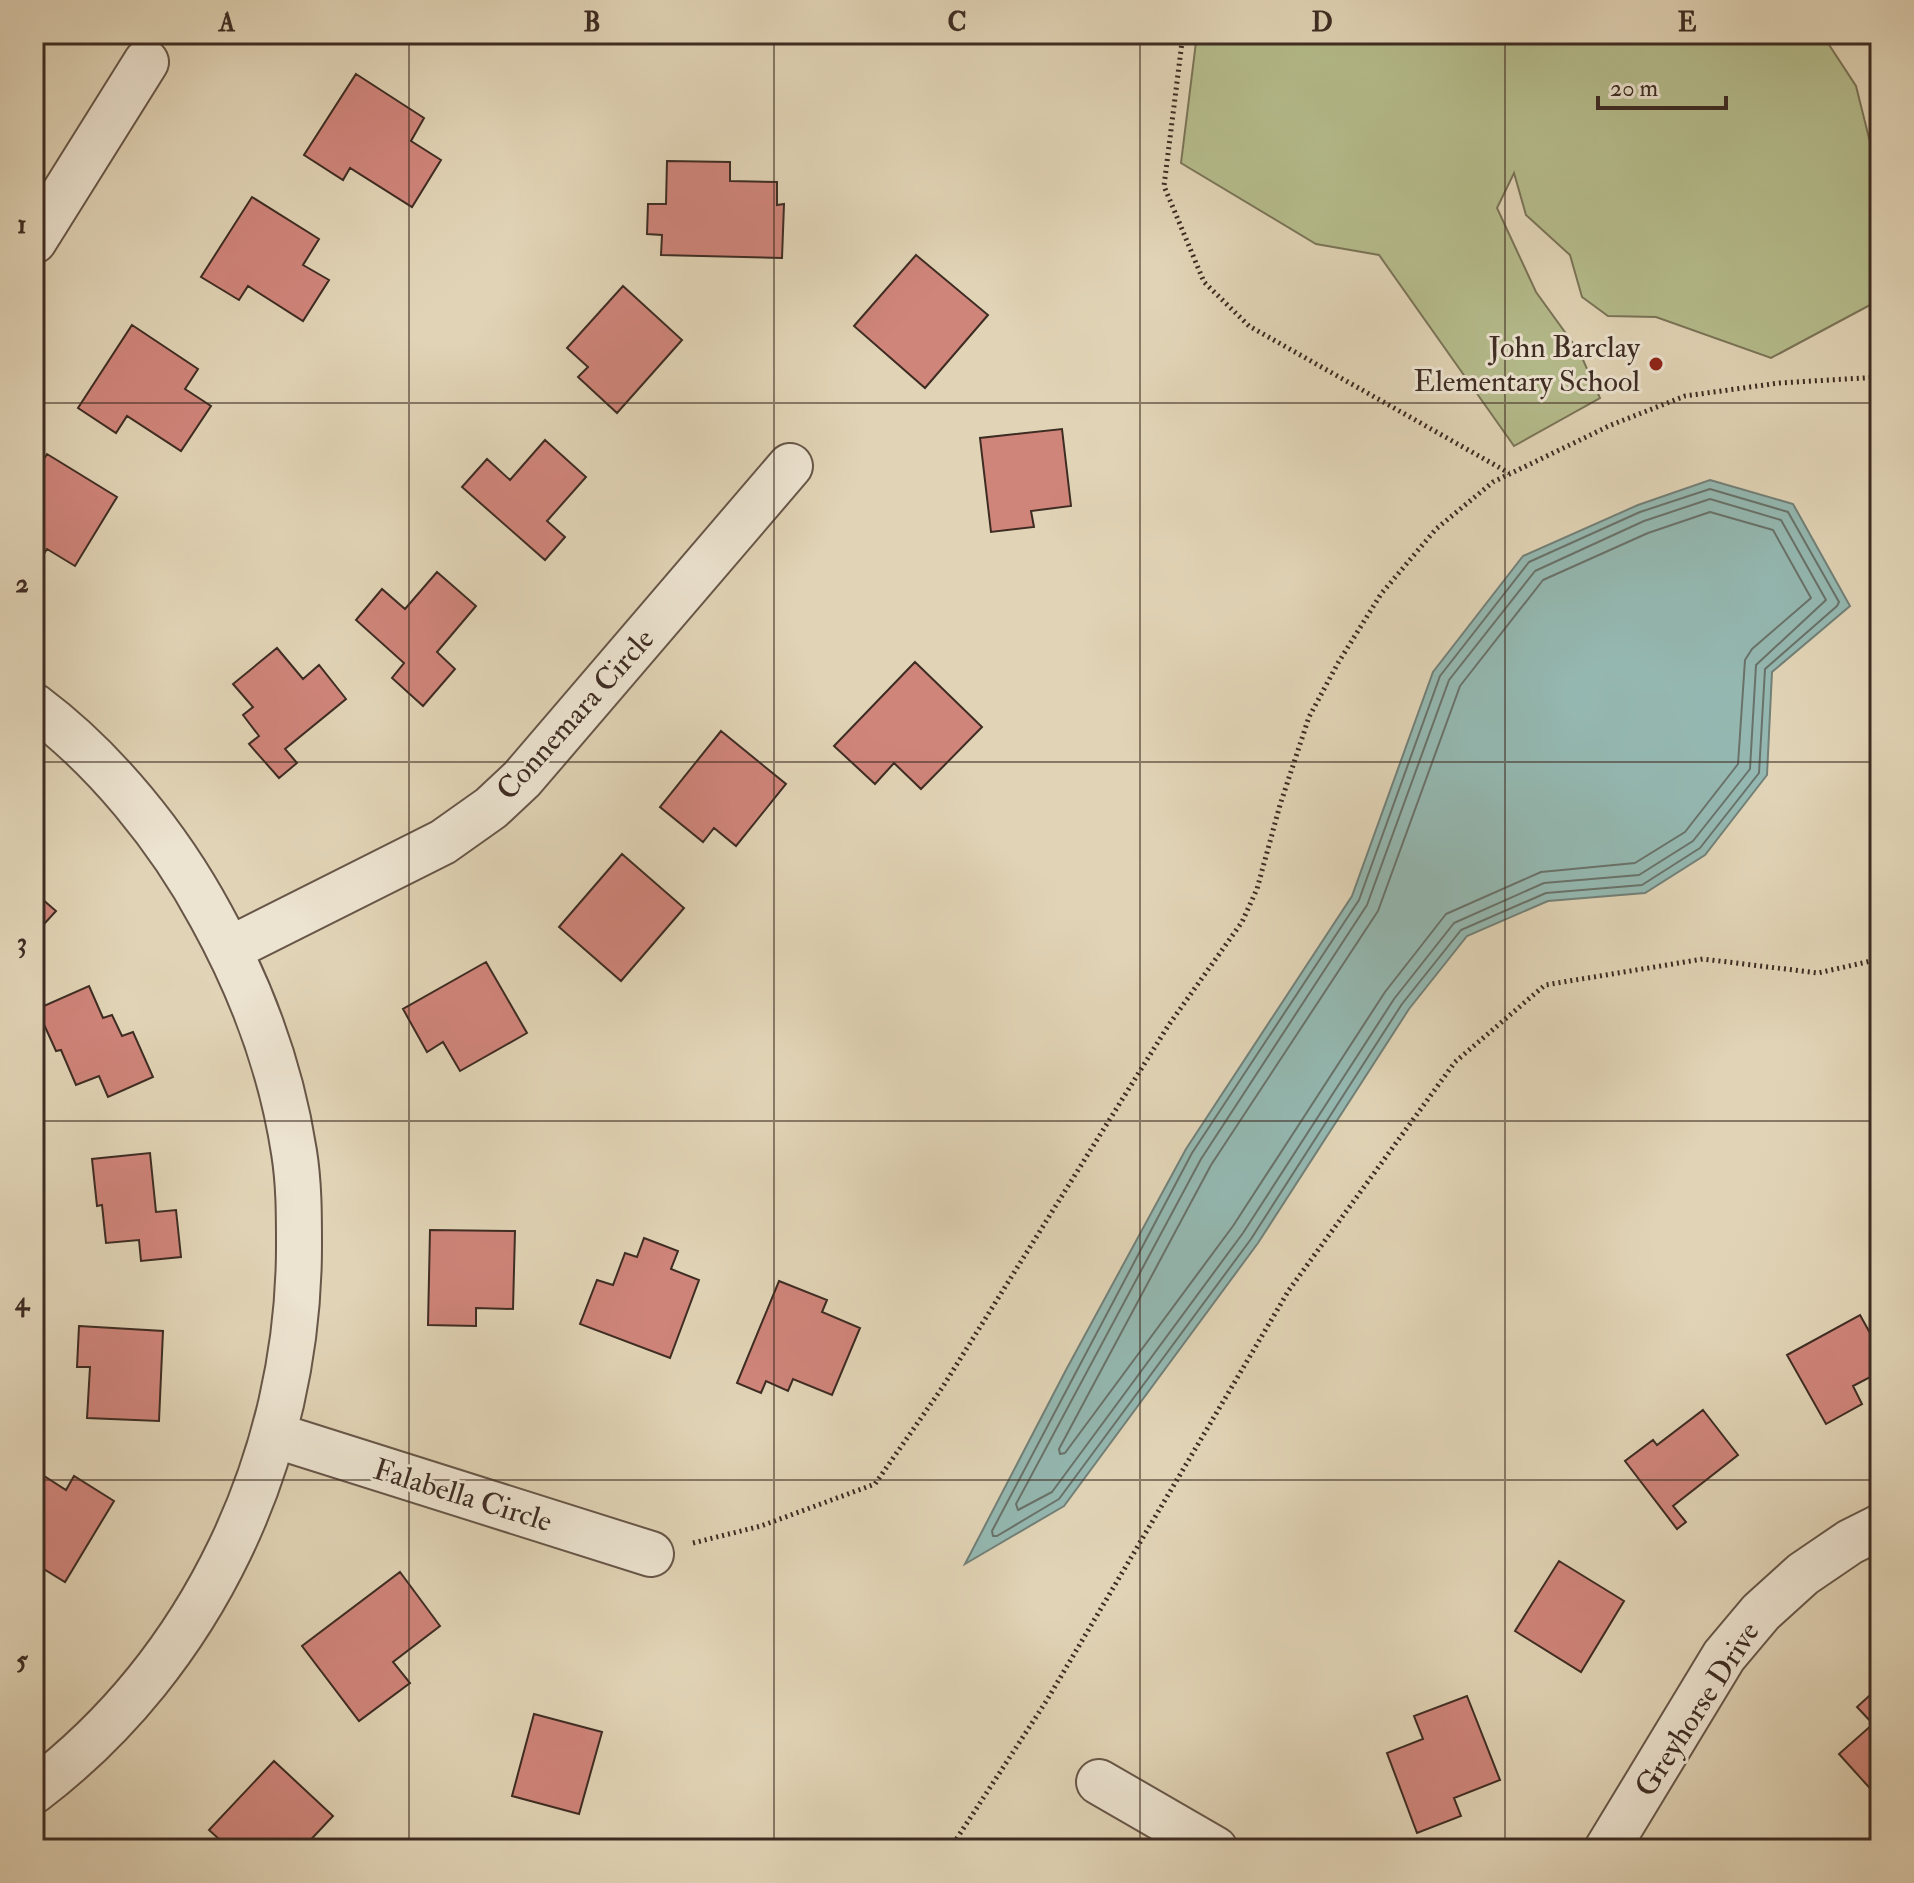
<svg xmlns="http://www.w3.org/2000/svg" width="1914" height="1883" font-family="'IM FELL Double Pica',serif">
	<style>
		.green { fill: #b5bc8c; stroke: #7a7458; stroke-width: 2 }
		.water { fill: #94b8b1; stroke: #728078; stroke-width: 2 }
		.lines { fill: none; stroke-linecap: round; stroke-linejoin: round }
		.shore { stroke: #69726a; stroke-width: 2 }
		.building { fill: #d0857b; stroke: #3e2c23; stroke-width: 2 }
		.minor-casing { stroke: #675648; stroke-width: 48 }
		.path { stroke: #3e2c23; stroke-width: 5; stroke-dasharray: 2 4; stroke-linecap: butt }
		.minor { stroke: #ece3d0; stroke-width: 44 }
		.grid { fill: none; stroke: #3e2c23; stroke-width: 2; stroke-opacity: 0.55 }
		.poi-dot { fill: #8f2418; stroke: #ece3d0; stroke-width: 3 }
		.labels { text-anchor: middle; stroke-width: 6; stroke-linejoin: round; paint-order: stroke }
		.poi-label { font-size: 30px; fill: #3e2c23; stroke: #ece3d0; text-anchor: end }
		.street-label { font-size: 30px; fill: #3e2c23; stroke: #ece3d0 }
		.neatline { fill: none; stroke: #3e2c23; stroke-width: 3 }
		.grid-label { font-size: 26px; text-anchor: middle; font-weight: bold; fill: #3e2c23 }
	</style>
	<rect width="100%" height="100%" fill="#e1d4b6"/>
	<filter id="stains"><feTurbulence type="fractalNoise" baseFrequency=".0025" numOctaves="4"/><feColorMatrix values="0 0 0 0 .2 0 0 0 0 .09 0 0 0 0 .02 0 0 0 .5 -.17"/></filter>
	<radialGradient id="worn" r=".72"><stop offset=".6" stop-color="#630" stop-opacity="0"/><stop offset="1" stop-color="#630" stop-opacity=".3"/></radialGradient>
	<path class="green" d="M1197,34H1822L1856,86L1880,182V231L1870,305L1771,358L1656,317L1608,316L1582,297L1570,255L1526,215L1514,173L1497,208L1536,292L1580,353L1600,398L1514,446L1379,255L1316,244L1181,163Z"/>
	<path class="water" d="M1710,480L1793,504L1850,606L1772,672L1767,775L1705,855L1645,893L1548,901L1467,936L1409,1009L1258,1243L1064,1506L965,1564L1066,1370L1186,1149L1352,896L1433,672L1523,556L1638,505Z"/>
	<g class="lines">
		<path class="shore" d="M1710,489L1788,512L1839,602L1837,606L1765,669L1759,773L1700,848L1642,885L1546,893L1461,930L1402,1004L1251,1239L1059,1499L997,1536H993L992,1531L1192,1153L1359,900L1440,676L1529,562L1640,512Z
			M1710,499L1781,520L1826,600L1756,665L1750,769L1693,841L1639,875L1544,883L1454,923L1394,999L1243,1233L1052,1492L1018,1510L1016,1504L1201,1159L1367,905L1449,680L1535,571L1644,521Z
			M1710,512L1773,530L1811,598L1752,649L1745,660L1738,764L1685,832L1635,863L1541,872L1446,914L1385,992L1233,1226L1065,1453L1060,1454L1059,1449L1211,1165L1378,911L1460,686L1543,580L1648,533Z"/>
	</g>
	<path class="building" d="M356,74L424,118L411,141L441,160L412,207L350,168L343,180L304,155Z
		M667,161L730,162V181L777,182V205L784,204L782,258L661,255L662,235L647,234L648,204H666Z
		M252,197L319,239L303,265L329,280L303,321L248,286L239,300L201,277Z
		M916,255L988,315L925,388L854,326Z
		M623,286L682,340L617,413L578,377L588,367L567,348Z
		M132,325L198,369L185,389L211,406L181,451L127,416L116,433L78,408Z
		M1062,429L1071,506L1031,511L1034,527L991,532L980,438Z
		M545,440L586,477L547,521L565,537L545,560L462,487L487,459L510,480Z
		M47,454L117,497L75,566L47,549L38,563L34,561V475Z
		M437,572L476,606L437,652L455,669L423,706L392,678L404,663L356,620L382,589L405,609Z
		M277,648L303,679L319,665L346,699L285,749L297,763L279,778L249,744L259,736L243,715L253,707L233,684Z
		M915,662L982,727L921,789L894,763L875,784L834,746Z
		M721,731L786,784L736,846L714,828L703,842L660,807Z
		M622,854L684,908L621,981L559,927Z
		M34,892L56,911L34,935Z
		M486,962L527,1033L460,1071L443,1042L427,1052L403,1009Z
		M89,986L103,1018L112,1015L122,1036L133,1032L153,1077L108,1097L99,1076L76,1085L61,1050L56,1051L37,1009Z
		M150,1153L156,1212L176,1210L181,1257L141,1261L139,1240L106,1243L102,1205L97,1206L92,1159Z
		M430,1230L515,1231L513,1309L476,1308V1326L428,1325Z
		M644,1238L678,1251L671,1269L699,1280L670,1358L580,1324L597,1280L613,1285L625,1253L637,1257Z
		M779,1281L827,1300L822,1312L860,1328L832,1395L793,1379L788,1391L766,1381L761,1393L737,1383Z
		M1860,1315L1880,1351V1372L1853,1386L1862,1404L1826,1424L1787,1355Z
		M79,1326L163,1331L159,1421L87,1418L90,1367H77Z
		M1703,1410L1738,1455L1673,1506L1686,1522L1677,1529L1625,1461L1653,1440L1657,1445Z
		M38,1472L66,1490L74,1476L114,1501L65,1582L34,1563V1478Z
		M1559,1561L1624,1601L1581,1672L1515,1631Z
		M400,1572L440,1626L393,1662L410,1683L359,1721L302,1646Z
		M1880,1686V1791L1876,1795L1839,1754L1873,1724L1857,1707Z
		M1467,1696L1500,1780L1454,1798L1461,1816L1417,1833L1387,1753L1423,1739L1414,1716Z
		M534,1714L602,1732L579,1814L512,1796Z
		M274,1761L333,1816L302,1849H230L209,1830Z"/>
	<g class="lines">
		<defs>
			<path id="minor" d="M34,241L146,62
				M34,706C105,759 169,838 211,916C252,990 281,1068 294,1152C299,1183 299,1214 299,1246C299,1457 203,1662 34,1791
				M230,949L443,842L491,808L522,779L790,466
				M274,1435L651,1554
				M1099,1782L1215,1849
				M1607,1849L1724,1656L1761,1612L1803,1574L1850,1542L1880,1527"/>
		</defs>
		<use href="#minor" class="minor-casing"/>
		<path class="path" d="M1183,34L1164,186L1204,282L1249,326L1509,473
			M693,1543L761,1526L875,1484L942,1388L1168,1026L1242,922L1257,889L1280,805L1309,717L1338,663L1381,594L1436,529L1493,482L1611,425L1685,396L1779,383L1880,377
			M950,1849L1047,1700L1289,1290L1455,1062L1545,985L1703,959L1818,973L1880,959"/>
		<use href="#minor" class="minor"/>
	</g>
	<path class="grid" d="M409,34V1849M774,34V1849M1140,34V1849M1505,34V1849M34,403H1880M34,762H1880M34,1121H1880M34,1480H1880"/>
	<circle class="poi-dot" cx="1656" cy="364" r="8"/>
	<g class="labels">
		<g class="poi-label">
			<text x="1640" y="357">John Barclay<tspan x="1640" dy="34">Elementary School</tspan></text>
		</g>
		<g class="street-label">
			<text transform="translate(575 714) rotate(-48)" y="10">Connemara Circle</text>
			<text transform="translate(463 1495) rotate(17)" y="10">Falabella Circle</text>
			<text transform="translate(1697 1709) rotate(-57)" y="10">Greyhorse Drive</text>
		</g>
	</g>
	<rect width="1914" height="1883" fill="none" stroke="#e1d4b6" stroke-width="88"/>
	<path d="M1598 96v12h128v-12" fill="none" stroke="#3e2c23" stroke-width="4"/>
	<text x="1610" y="96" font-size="24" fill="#3e2c23" stroke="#ece3d0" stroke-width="6" paint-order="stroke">20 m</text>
	<rect x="44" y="44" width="1826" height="1795" class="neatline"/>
	<g class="grid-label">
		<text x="227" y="31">A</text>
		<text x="592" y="31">B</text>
		<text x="957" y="31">C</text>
		<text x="1322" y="31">D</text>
		<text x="1687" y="31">E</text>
		<text x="22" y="233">1</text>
		<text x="22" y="592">2</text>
		<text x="22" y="951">3</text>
		<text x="22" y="1310">4</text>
		<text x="22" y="1669">5</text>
	</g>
	<rect width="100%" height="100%" filter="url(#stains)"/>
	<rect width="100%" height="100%" fill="url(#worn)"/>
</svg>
